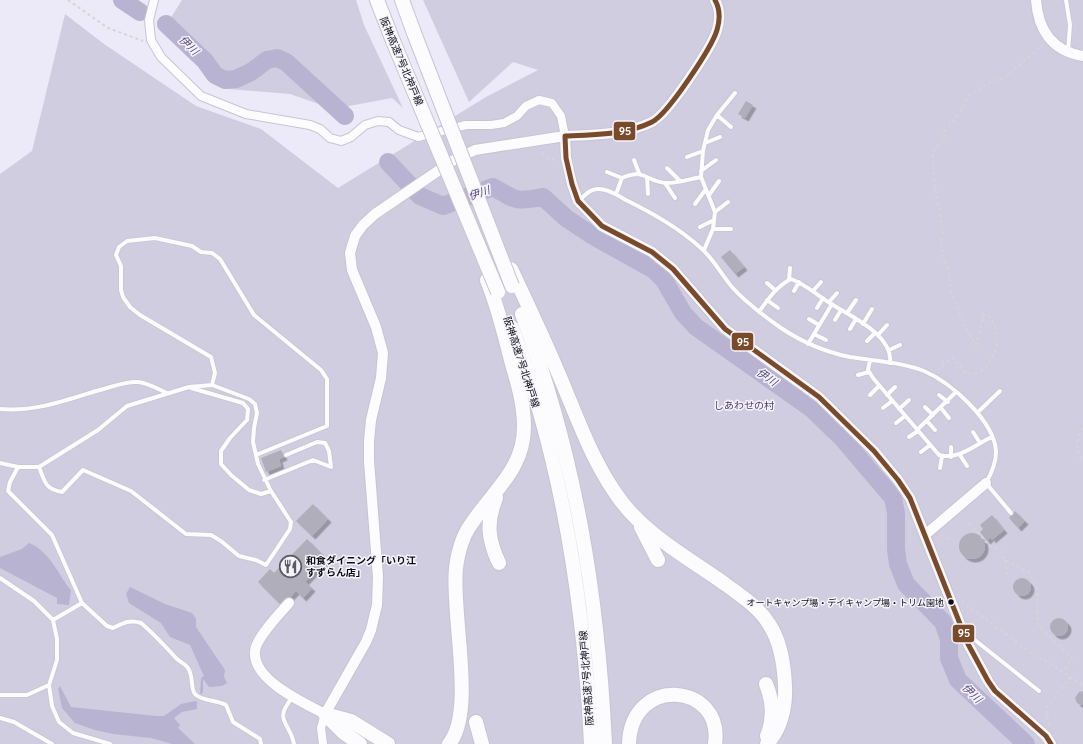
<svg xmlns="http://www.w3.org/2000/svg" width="1083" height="744" font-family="Quicksand,'Noto Sans JP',sans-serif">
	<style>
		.green { fill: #d0cde0 }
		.water { fill: #b8b3d0 }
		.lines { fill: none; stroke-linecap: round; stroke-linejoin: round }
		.river { stroke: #b8b3d0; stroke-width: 18 }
		.building { fill: #b0aeba; filter: url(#shadow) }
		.service-casing { stroke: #c7c5d1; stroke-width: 5.5 }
		.minor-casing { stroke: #c7c5d1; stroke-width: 10 }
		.tertiary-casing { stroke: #c7c5d1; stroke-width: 12 }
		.motorway-casing { stroke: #c7c5d1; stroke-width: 16 }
		.path { stroke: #d5d4d9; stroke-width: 2; stroke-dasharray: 3 3; stroke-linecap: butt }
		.service { stroke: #fcfcfe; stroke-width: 4 }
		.minor { stroke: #fcfcfe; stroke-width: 8 }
		.tertiary { stroke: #fcfcfe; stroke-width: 10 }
		.motorway { stroke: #fcfcfe; stroke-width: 14 }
		.motorway-bridge-casing { stroke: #c7c5d1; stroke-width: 16; stroke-linecap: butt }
		.motorway-bridge { stroke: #fcfcfe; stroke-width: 14 }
		.bus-1-casing { stroke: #f5f4fb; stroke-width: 8 }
		.bus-1 { stroke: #7a4b2a; stroke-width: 5 }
		.bus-dot { fill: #0d0b15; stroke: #f5f4fb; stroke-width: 1.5 }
		.labels { text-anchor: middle; stroke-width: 3; stroke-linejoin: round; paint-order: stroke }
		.bus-label { font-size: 9px; fill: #0d0b15; stroke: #f5f4fb; text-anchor: end }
		.street-label { font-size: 10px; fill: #0d0b15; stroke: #f5f4fb }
		.park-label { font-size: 10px; fill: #493c6e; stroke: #f5f4fb }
		.poi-label { font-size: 10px; font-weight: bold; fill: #0d0b15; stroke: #f5f4fb; text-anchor: start }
		.water-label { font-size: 11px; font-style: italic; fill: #5a4d81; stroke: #f5f4fb }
		.line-badge { stroke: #f5f4fb; stroke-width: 1.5 }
		.badge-label { font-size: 11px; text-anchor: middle; font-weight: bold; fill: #fff }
	</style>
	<defs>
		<filter id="shadow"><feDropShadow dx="3.5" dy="3.5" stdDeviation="0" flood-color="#0004"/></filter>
	</defs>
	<rect width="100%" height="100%" fill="#eceaf8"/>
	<path class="green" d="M182,0H356L364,25L403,108L392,98L333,109L290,94L228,89L191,60L168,22Z
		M423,0H1083V744H0V174L32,151L65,14L104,44L196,106L261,129L338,188L486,97L538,70L513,62L469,102Z"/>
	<path class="water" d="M29,543C48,550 58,573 69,588L71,590L69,605L57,604V598L0,568V557L22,549Z
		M130,587L165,604L192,613L196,619V627L225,670L224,677L227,683L222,686L209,687L203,679V692L200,695L201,678L204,676L190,645L170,637L161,623L129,603L126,594Z
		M60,686L71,707L156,716H164L181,704L195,701L197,702V709L182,712L174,718L180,725L178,728L195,744H172L151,738L113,734L95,730L75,723L62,708L58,689Z"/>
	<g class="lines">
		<path class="river" d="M122,0L140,12
			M166,24L205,61L215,75L225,80L236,79L251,72L267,60L277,58L286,62L345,116
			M388,162L420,196L443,206L493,187C517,201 516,202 543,197L566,218L593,236L654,270L664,280L683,313L696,327L812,409L842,438L893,498L896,513V549L898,564L906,584L943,622L949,639V658L958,680L1026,744"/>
	</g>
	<path class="building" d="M746,101L753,105L745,118L738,114Z
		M730,250L744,267L735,274L721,257Z
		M281,450L284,457L279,459L281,466L266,472L261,458Z
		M313,504L328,519L312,536L296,521Z
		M1015,511L1025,521L1018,528L1009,518Z
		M992,515L1004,530L992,540L991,537L987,541L980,532L983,529L980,525Z
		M959 546a13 13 0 1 1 26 0a13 13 0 1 1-26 0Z
		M307,539L327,559L305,582L312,588L303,598L296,591L282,606L258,582L270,569L274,573Z
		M1013 587a9 9 0 1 1 18 0a9 9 0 1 1-18 0Z
		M1050 627a9 9 0 1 1 18 0a9 9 0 1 1-18 0Z
		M1083,691V705H1081L1077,703L1075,698L1079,692Z"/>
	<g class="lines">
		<defs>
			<path id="service" d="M1066,0L1070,25L1068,52
				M717,115L731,127
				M705,143L720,137
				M687,157L703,151
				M634,160L639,173
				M667,168L680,181
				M701,171L716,160
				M607,172L622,178
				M647,177L648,194
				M665,183L675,198
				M616,194L622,178C645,167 647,183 667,183C678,183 690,179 701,177
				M709,195L719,181
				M579,201C583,197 588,191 593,190C603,186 617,195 626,200C654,214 679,228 702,249C714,260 722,275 732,287C746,303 764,316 781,328C802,342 825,352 850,357C874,361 901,362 924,371C950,382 995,421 996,452C996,463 991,474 986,483L1011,513
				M695,204L706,189
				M715,212L728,202
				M700,227L714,220
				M713,229H731
				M704,250L713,229L715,212L701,177L703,151L708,130L717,115L735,93
				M789,280L790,268
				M767,283L775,290
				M794,291L799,282
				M813,291L821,282
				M767,300L778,308
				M829,302L837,293
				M817,308L823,298
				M759,312C768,299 777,286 791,279C807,285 818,296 833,305C852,317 894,336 890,363
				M847,313L856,300
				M809,319L819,325
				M835,320L841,310
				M863,324L872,309
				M850,329L856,319
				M814,334L826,340
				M878,335L887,325
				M867,341L875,333
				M808,344L832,304
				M889,350L900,345
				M870,360L868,370L873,378L939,455C960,460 974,445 992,437
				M858,375L869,372
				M212,385L215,373L211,357L140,315L130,307L123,297L121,290V266L116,255L119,247L127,241L155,238L192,246L201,252L212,253L220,259L254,315L321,370L327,379V426L256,455
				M191,388L243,403L248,409L247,420L230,438L221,451V464L231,475L249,490L261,494L271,491
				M870,395L879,386
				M887,395L895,387
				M939,395L948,402
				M925,407L933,415
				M883,408L892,401
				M941,408L949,418
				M0,409C34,412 64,401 96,391C109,388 125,381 138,382C148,383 158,389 167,393
				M899,409L909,400
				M978,412L1000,391
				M927,421L935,430
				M896,423L905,416
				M917,430L956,392
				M973,432L980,443
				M909,437L918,431
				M951,447V457
				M921,452L930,445
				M960,455L967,466
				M0,463L18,467H39L98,430L127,406L189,387L212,385L249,399L255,404L257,413L254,428L253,442L258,464L271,491L291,522L290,529L266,565L256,560L239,556L221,541L211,535L186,534L131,491L83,470L62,492C45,489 45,482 39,467
				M18,467L10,482L8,491L52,535L82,603L107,626L113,628C123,623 130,619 141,623C154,634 165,646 176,658C180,662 185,664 188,668C194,677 190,688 195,694C201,701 217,700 226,705L233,722L260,739L261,744
				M940,468L942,456
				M264,480L313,460L331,467L329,451L325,443L317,442L286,455
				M0,578L34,601L53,620L57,639V660L49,685L52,706L59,722L73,733L110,744
				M53,620L82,603
				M966,633L1039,691
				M0,695H27L49,685
				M292,698C273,721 290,722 294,744
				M0,718L14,722L52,744"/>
			<path id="minor" d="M154,0L149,20L151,40L161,57L201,96L246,114L310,125L320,129L330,138L341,141L351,137L365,125L378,121L389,122L399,130L418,137L466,125H491L504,123L517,116L526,106L539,100L552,103L561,116L565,136
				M323,744L321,728L325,714"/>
			<path id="tertiary" d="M715,0C720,9 720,20 717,30C712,47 668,114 652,122C626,135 594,135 565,136L566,158L572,184L578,201L602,226L652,252L673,269L725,329L819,397L874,451L898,480L910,498L968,644L988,681L995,691L1046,736L1051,744
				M1036,0C1038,30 1052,51 1083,56
				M925,535L986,483
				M289,603C280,613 256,638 255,651C252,680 304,703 325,714L366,642L371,630L377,605L378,577L369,461V441L371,420L381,378L383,353L376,327L352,270L350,253L355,236L363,225L375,214L454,160L475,150L565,136"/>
			<path id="motorway" d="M377,0L393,41
				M402,0L414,33
				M511,269C528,305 545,341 560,377C577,417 591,458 616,494C642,533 687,557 725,584C741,596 759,607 769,624C781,642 784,664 785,685C786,707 782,727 767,744
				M522,314C575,454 598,595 605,744
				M512,328C562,460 584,603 591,744
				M496,498C486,522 488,540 499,563
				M641,527L658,560
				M766,684C773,701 774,719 767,736
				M325,714L351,721L388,744
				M325,714L344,733L360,744
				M476,722L482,744
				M449,744C476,712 451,613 456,568C458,552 462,536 472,523C493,491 524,469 524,427C524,405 518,384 512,364C505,336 498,307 487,280
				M629,744C631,674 724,683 715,744"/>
		</defs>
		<use href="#service" class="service-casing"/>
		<use href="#minor" class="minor-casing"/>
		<use href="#tertiary" class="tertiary-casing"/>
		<use href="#motorway" class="motorway-casing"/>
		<path class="path" d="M68,0L108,28L143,41
			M542,153L550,159L556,160
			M938,370L948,361L953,358L967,374C994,376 1007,331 987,315H984L976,345L965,327L951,292L949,273L942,251L941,244L943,231L934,181L933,156L934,150L944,138L945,131L961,111L968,96L995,80L1004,78L1043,45
			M1083,428C1077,437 1074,452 1083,461
			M969,523L989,545L998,549L1005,560L1029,572L1038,592L1037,606L1038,623L1043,631L1068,653L1072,659L1062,672
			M940,535L951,540
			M1005,560L1007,575
			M962,601L1036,657L1053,665L1083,686
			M1048,725L1049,723L1046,708L1070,678"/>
		<use href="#service" class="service"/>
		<use href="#minor" class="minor"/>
		<use href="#tertiary" class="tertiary"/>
		<use href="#motorway" class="motorway"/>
		<defs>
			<path id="motorway-bridge" d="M414,33L512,286
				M393,41L498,292"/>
		</defs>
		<use href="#motorway-bridge" class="motorway-bridge-casing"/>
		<use href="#motorway-bridge" class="motorway-bridge"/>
		<defs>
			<path id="bus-1" d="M715,0C720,9 720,20 717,30C712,47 668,114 652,122C626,135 594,135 565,136L566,158L572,184L578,201L602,226L652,252L673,269L725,329L819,397L874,451L898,480L910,498L968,644L988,681L995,691L1046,736L1051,744"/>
		</defs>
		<use href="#bus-1" class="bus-1-casing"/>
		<use href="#bus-1" class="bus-1"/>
	</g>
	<defs>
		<symbol id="restaurant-ring" viewBox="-11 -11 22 22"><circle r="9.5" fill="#f5f4fb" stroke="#5b5964" stroke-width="1.5"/><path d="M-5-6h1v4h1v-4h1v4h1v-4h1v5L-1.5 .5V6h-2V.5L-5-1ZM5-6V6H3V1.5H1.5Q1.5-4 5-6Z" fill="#5b5964"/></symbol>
	</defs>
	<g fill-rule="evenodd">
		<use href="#restaurant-ring" x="278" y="554" width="25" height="25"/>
	</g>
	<circle class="bus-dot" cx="951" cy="602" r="3.5"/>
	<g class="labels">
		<g class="bus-label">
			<text x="944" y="606">オートキャンプ場・デイキャンプ場・トリム園地</text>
		</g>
		<g class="street-label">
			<text transform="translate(402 61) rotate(67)" y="4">阪神高速7号北神戸線</text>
			<text transform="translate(522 362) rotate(72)" y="4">阪神高速7号北神戸線</text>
			<text transform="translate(586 678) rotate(-94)" y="4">阪神高速7号北神戸線</text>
		</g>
		<g class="park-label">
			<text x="744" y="409">しあわせの村</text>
		</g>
		<g class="poi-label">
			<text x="306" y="564">和食ダイニング「いり江<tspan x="306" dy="12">すずらん店」</tspan></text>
		</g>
		<g class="water-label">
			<text transform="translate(189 45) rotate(44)" y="4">伊川</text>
			<text transform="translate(479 193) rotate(-19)" y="4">伊川</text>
			<text transform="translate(767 377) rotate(35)" y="4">伊川</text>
			<text transform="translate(972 693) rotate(44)" y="4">伊川</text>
		</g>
	</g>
	<g class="line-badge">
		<rect x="613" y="121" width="23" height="20" rx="4" fill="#7a4b2a"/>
		<rect x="731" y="332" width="23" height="19" rx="4" fill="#7a4b2a"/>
		<rect x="952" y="624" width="23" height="19" rx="4" fill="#7a4b2a"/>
	</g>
	<g class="badge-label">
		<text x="625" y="135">95</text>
		<text x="743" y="346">95</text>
		<text x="964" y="637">95</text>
	</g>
</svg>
